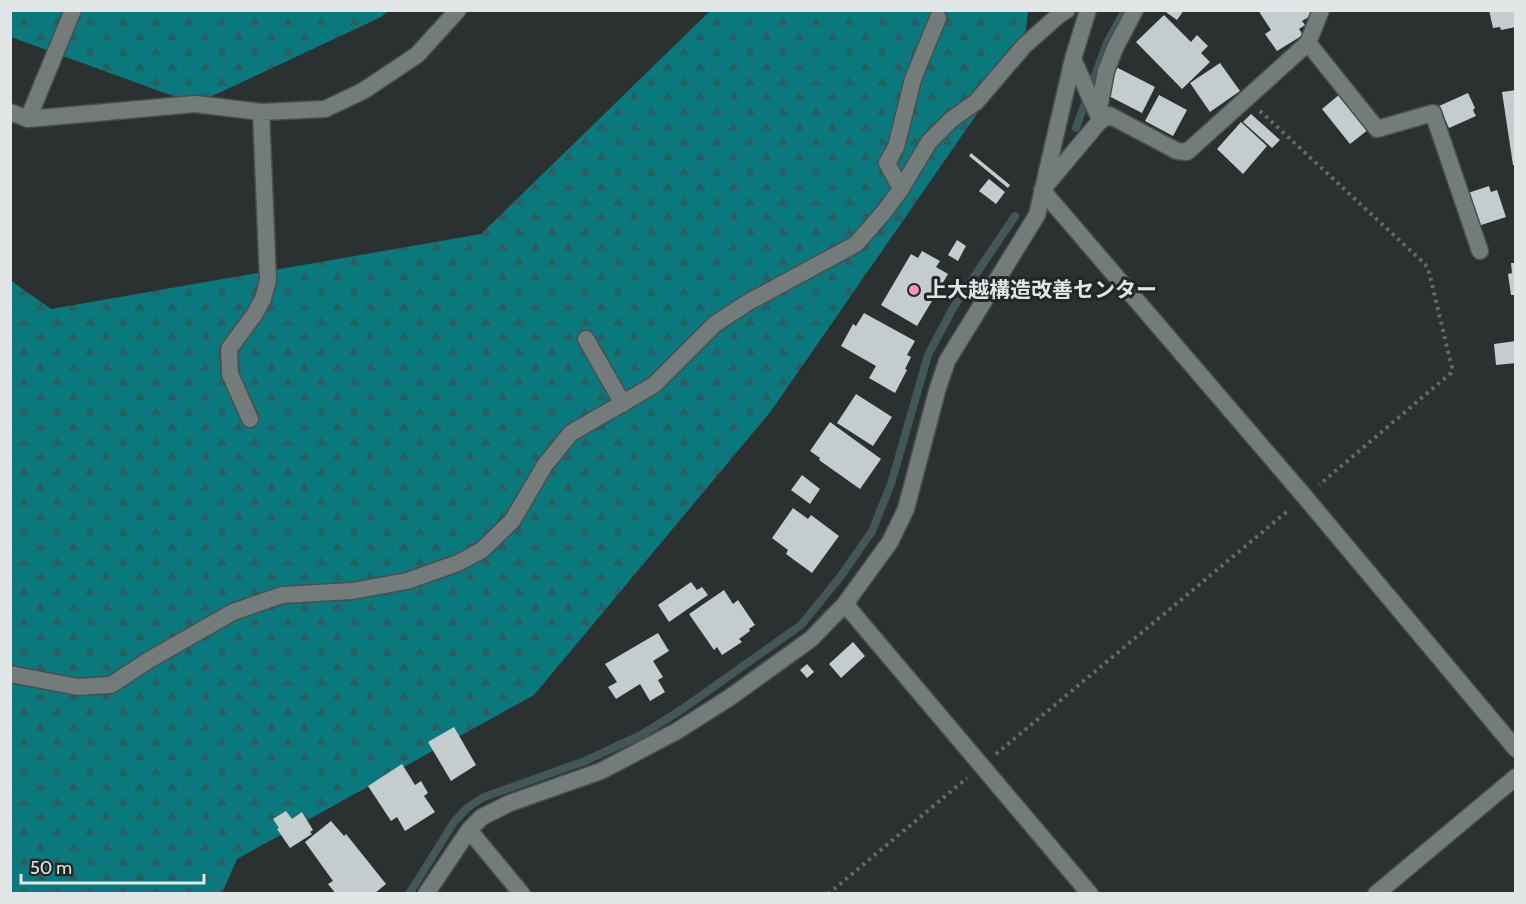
<svg xmlns="http://www.w3.org/2000/svg" width="1526" height="904" font-family="Cabin,'Noto Sans JP',sans-serif">
	<style>
		.forest { fill: url(#forest-firs) }
		.lines { fill: none; stroke-linecap: round; stroke-linejoin: round }
		.stream { stroke: #445758; stroke-width: 8 }
		.building { fill: #c5cccd }
		.minor-casing { stroke: #494e4e; stroke-width: 19 }
		.path { stroke: #656a6b; stroke-width: 4; stroke-dasharray: 3 4.5; stroke-linecap: butt }
		.minor { stroke: #747b7b; stroke-width: 16 }
		.poi-dot { fill: #fb8fc5; stroke: #212727; stroke-width: 2 }
		.labels { text-anchor: middle; stroke-width: 6; stroke-linejoin: round; paint-order: stroke }
		.poi-label { font-size: 21px; font-weight: bold; fill: #e2e5e6; stroke: #212727; text-anchor: start }
	</style>
	<defs>
		<pattern id="forest-firs" width="22" height="20" patternUnits="userSpaceOnUse" patternTransform="scale(1.5)"><rect width="22" height="20" fill="#0a797e"/><path d="M5 1l3.5 6h-7zM16 11l3.5 6h-7z" fill="#275f62"/></pattern>
	</defs>
	<rect width="100%" height="100%" fill="#2b3131"/>
	<path class="forest" d="M10,11H388L381,17L195,104L11,37Z
		M710,11H1028L1024,46L771,411L534,695L237,859L222,893H11L10,280L51,309L481,234Z"/>
	<g class="lines">
		<path class="stream" d="M1076,128L1106,45L1125,10
			M409,894L454,822L467,808L484,797L585,761L641,735L681,710L801,625L841,576L872,531L891,484L928,355L953,308L1015,216"/>
	</g>
	<path class="building" d="M1163,10H1184L1177,20Z
		M1258,10H1309L1312,15L1302,21L1305,25L1299,29L1303,35L1277,51L1265,34L1271,30Z
		M1489,10H1516V27L1501,30L1500,27L1493,28Z
		M1164,15L1191,42L1197,35L1208,46L1201,53L1210,62L1182,89L1136,42Z
		M1220,63L1240,91L1210,112L1190,83Z
		M1116,67L1155,87L1142,113L1103,93Z
		M1516,90V165H1513L1502,92Z
		M1468,93L1475,108L1473,110L1476,116L1449,128L1439,106Z
		M1340,94L1369,129L1350,144L1322,109Z
		M1159,95L1187,110L1173,136L1145,121Z
		M1251,114L1280,140L1272,148L1243,122Z
		M1241,122L1267,146L1243,174L1217,149Z
		M971,153L1010,185L1008,188L969,156Z
		M989,179L1005,192L996,204L979,191Z
		M1489,186L1491,192L1497,190L1506,217L1478,226L1468,193Z
		M957,240L966,246L958,261L948,255Z
		M922,251L940,261L936,267L948,274L917,326L881,305L911,254L918,258Z
		M1511,263H1516V295H1511L1508,274L1512,273Z
		M864,313L915,341L907,355L911,357L905,369L907,370L895,393L869,378L876,366L841,346L853,324L856,326Z
		M1516,341V363L1496,365L1494,344Z
		M856,394L892,417L873,446L837,423Z
		M830,422L881,459L860,489L819,460L820,458L810,451Z
		M802,475L820,489L810,504L791,490Z
		M793,508L808,519L811,515L839,536L812,573L786,554L788,550L772,538Z
		M691,582L697,590L702,587L708,595L669,622L658,605Z
		M724,590L733,604L738,600L755,625L749,629L750,631L739,639L742,642L722,655L717,647L714,650L689,614Z
		M658,633L669,651L653,661L663,677L658,680L665,692L650,701L640,684L616,699L608,687L617,682L605,664Z
		M853,642L865,656L841,678L829,664Z
		M807,664L814,672L807,678L800,670Z
		M454,727L476,765L451,781L428,742Z
		M402,764L415,785L421,781L428,793L424,796L435,812L405,831L397,817L391,821L368,786Z
		M286,811L292,819L302,812L313,830L310,832L312,834L290,848L277,829L279,828L273,819Z
		M331,821L344,836L346,834L386,884L374,894H336L328,884L333,881L305,842Z"/>
	<g class="lines">
		<defs>
			<path id="minor" d="M1321,10L1308,43L1187,152L1177,151L1109,115L1099,122L1042,190L1305,497L1516,749
				M1308,43L1377,129L1433,113L1480,251
				M1073,59L1098,115
				M10,112L28,119L195,104L261,112L325,109L363,91L417,55L458,10
				M1098,114L1106,71L1115,48L1135,10
				M28,119L73,10
				M901,189L887,163L896,147L913,79L938,18
				M586,339L623,404
				M250,419L230,374L229,349L254,315L263,299L268,280L261,112
				M845,604L1090,894
				M10,674L78,687L111,685L149,660L233,612L282,595L352,591L407,581L458,563L482,550L512,521L545,465L571,433L654,385L715,324L747,303L856,244L884,212L901,189L929,142L952,119L976,102L1024,46L1059,15L1067,10
				M469,830L522,894
				M426,894L469,830L482,817L510,803L601,771L677,731L729,698L811,639L845,604L890,542L906,509L937,391L947,361L1037,215L1073,59L1088,10
				M1376,894L1516,777"/>
		</defs>
		<use href="#minor" class="minor-casing"/>
		<path class="path" d="M1260,111L1425,264L1429,272L1452,368L1451,373L1319,485
			M996,754L1290,509
			M828,894L967,778"/>
		<use href="#minor" class="minor"/>
	</g>
	<circle class="poi-dot" cx="914" cy="290" r="6"/>
	<g class="labels">
		<g class="poi-label">
			<text x="926" y="297">上大越構造改善センター</text>
		</g>
	</g>
	<rect width="1526" height="904" fill="none" stroke="#e2e5e6" stroke-width="24"/>
	<path d="M21 874v9h183v-9" fill="none" stroke="#e2e5e6" stroke-width="3"/>
	<text x="30" y="874" font-size="18" fill="#e2e5e6" stroke="#212727" stroke-width="4.5" paint-order="stroke">50 m</text>
</svg>
